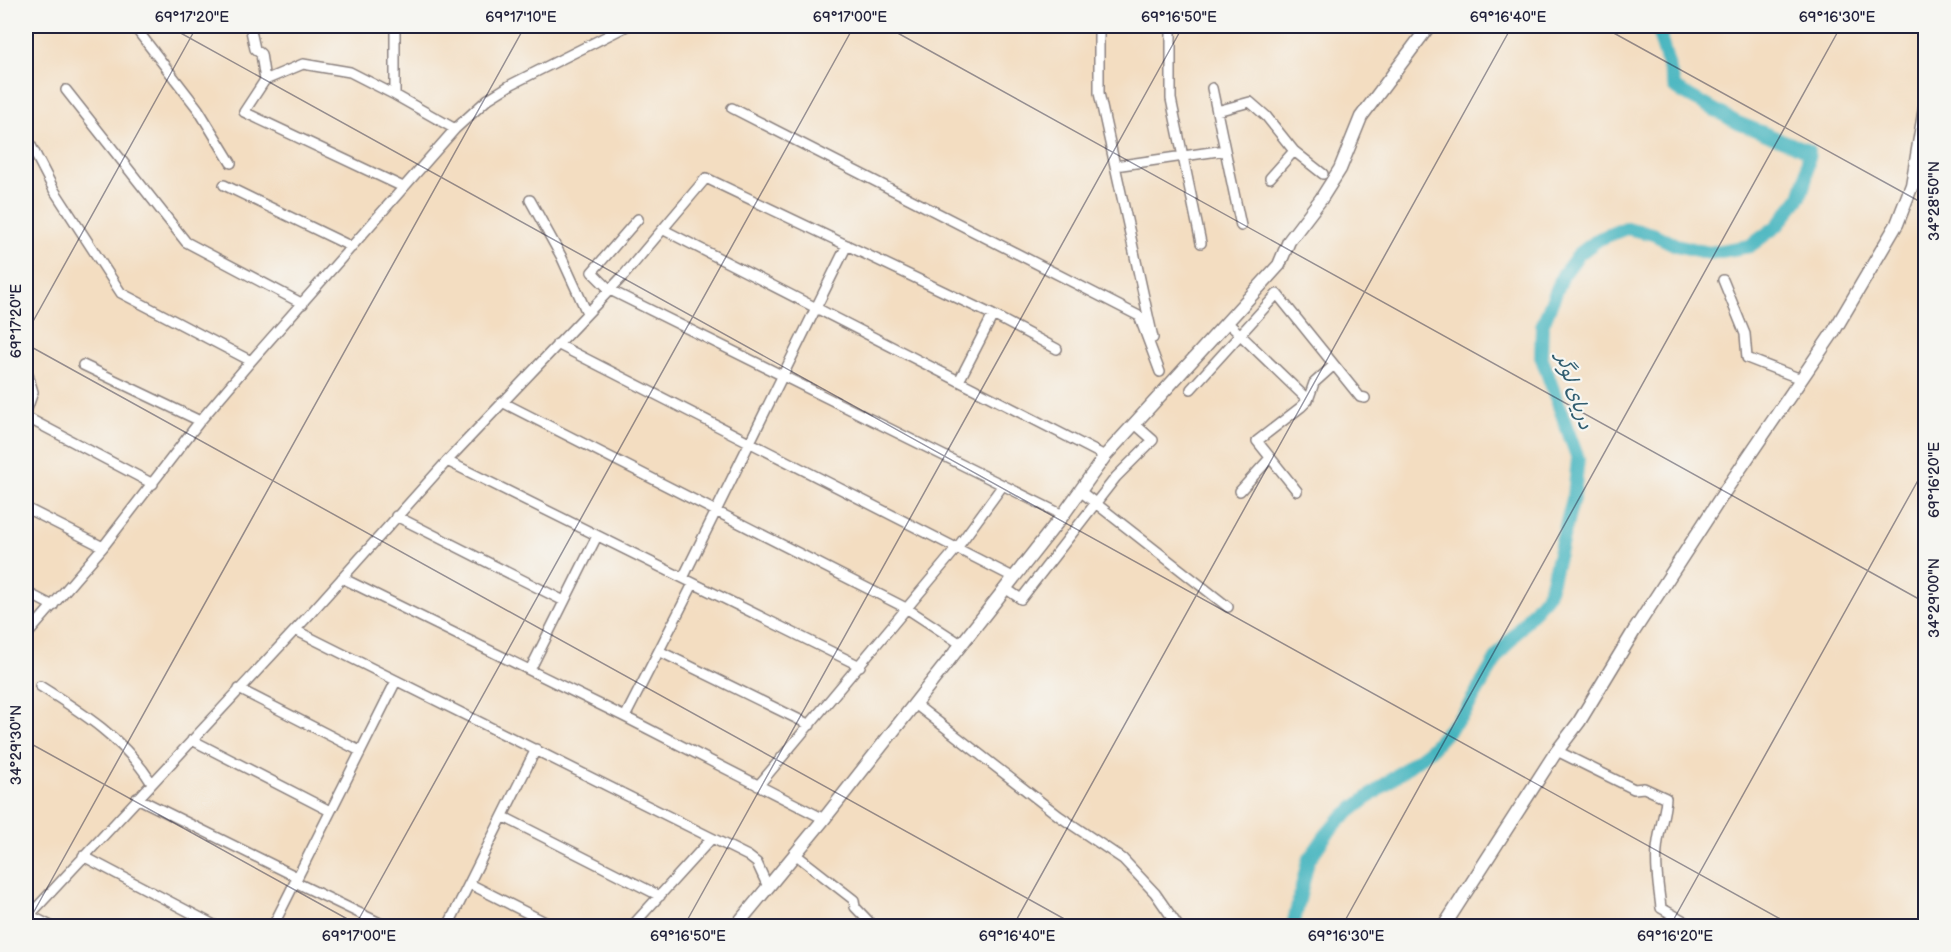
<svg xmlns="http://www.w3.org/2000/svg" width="1951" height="952" font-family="'Balsamiq Sans','Playpen Sans Arabic',sans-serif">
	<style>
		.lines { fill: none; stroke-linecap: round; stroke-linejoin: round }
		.river { stroke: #46b5bf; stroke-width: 14 }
		.street-casing { stroke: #8a807e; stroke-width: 12 }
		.secondary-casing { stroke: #8a807e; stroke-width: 15 }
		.street { stroke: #fff; stroke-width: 9 }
		.secondary { stroke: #fff; stroke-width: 12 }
		.ticks { fill: none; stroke: #22223b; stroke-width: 1.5; stroke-opacity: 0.45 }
		.labels { text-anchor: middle; stroke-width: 4.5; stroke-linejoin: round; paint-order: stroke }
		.water-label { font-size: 20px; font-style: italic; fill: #305d70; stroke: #f6f6f2 }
		.neatline { fill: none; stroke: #22223b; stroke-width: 2 }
		.ticks-label { font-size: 15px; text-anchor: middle; fill: #22223b }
	</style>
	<rect width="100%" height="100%" fill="#f6f6f2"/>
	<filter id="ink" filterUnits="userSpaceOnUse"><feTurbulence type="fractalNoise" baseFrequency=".0167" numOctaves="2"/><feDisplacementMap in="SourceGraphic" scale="12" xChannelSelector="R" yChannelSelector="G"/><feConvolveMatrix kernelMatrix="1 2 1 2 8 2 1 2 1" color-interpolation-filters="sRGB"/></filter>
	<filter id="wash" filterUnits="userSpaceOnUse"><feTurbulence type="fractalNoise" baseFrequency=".008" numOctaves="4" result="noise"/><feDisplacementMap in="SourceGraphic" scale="24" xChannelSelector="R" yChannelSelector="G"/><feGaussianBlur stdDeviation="1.35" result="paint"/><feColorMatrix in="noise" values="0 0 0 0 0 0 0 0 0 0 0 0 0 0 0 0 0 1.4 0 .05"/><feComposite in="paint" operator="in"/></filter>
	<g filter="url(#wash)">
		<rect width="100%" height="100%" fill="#f3ddc1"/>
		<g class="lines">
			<path class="river" d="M1293,926L1308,861L1326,835L1340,819L1431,749L1465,712L1499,654L1549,592L1574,495L1578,459L1541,356L1542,326L1563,275L1579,254L1599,239L1626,228L1653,234L1676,245L1709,253L1750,246L1777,226L1800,197L1806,178L1809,151L1738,123L1675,88L1660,37L1666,26"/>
		</g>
	</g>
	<g filter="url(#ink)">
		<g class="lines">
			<defs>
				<path id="street" d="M134,26L198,109L231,163
					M250,26L255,49L261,54L265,80
					M395,26V95L350,72L303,64L265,80L244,112L403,187
					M1099,26V93L1153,338
					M1171,26V99L1201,243
					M1212,88L1241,226
					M66,90L186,242L303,304
					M395,95L455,129
					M732,108L1139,316L1160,372
					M1217,111L1250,102L1266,116L1294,151L1323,174
					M26,136L54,190L121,293L251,361
					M1115,166L1225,150
					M1270,178L1294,151
					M224,185L352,247
					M1912,185L1926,182
					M530,200L561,256L587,313
					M638,219L592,272L610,290L1063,515
					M664,230L1105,456
					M1723,280L1745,334L1747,358L1801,379
					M1227,322L1308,400
					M557,344L1013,577
					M83,365L200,421
					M26,368L33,392L26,412
					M959,381L993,315
					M1191,389L1277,294L1360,397L1365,398
					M502,402L906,608L961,644
					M26,417L153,484
					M447,461L860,666
					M1080,491L1228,607
					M1240,491L1270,458
					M1297,491L1257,441L1301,407L1308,400L1314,383L1334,365
					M26,508L103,547
					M396,516L564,601
					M342,578L625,717L824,819
					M683,578L847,245
					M1005,588L1021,599L1116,477L1153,440L1136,425
					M26,592L53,606
					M295,630L748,856L757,863L768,887
					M26,636L103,547L200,421L251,361L455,129L488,99L512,84L627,26
					M659,651L810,725
					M530,670L597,536
					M40,686C83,713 124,739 151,782
					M239,689L360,751
					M915,704L1059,816L1123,859L1155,893L1178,926
					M625,717L693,584
					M192,740L330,811
					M1557,751L1634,789L1644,788L1666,798C1665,816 1658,832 1657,850C1655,870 1659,889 1661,908L1693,926
					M758,786L957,548L1003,485
					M137,798L297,877
					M504,817L660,896
					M795,854L854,900L855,907L873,926
					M83,856L216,926
					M295,882L386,926
					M470,884L553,926
					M29,915L51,926
					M26,919L310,614L447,461L624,275L706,178L993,315L1057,349
					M273,926L396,681
					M448,926L536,749
					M632,926L712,838
					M1666,926L1672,914"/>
				<path id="secondary" d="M736,926L824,819L1063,515L1105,456L1279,265L1289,241L1321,199L1340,169L1361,117L1429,26
					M1444,926L1554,755L1579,722L1634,631L1727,488L1834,331L1897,224L1912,185L1926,102
					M1924,926L1926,921"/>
			</defs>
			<use href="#street" class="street-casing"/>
			<use href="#secondary" class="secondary-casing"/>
			<use href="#street" class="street"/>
			<use href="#secondary" class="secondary"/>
		</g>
	</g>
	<path class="ticks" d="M168,26L1793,926M885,26L1926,603M1601,26L1926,205M26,334L197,26M26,344L1077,926M26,741L360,926M26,926L525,26M355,926L854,26M684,926L1183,26M1013,926L1512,26M1342,926L1841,26M1670,926L1926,466"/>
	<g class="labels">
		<g class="water-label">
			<text transform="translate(1575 391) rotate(72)" y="7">دریای لوگر</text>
		</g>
	</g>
	<rect width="1951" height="952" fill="none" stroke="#f6f6f2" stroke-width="66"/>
	<rect x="33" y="33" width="1885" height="886" class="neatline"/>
	<g class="ticks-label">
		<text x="192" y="22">69°17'20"E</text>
		<text x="521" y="22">69°17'10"E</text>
		<text x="850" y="22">69°17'00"E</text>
		<text x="1179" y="22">69°16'50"E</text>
		<text x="1508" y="22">69°16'40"E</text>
		<text x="1837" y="22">69°16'30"E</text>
		<text transform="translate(1934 201) rotate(-90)" y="5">34°28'50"N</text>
		<text transform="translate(16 321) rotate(-90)" y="5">69°17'20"E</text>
		<text transform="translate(1934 480) rotate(-90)" y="5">69°16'20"E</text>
		<text transform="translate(1934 598) rotate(-90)" y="5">34°29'00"N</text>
		<text transform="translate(16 745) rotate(-90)" y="5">34°29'30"N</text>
		<text x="359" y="941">69°17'00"E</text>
		<text x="688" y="941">69°16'50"E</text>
		<text x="1017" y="941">69°16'40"E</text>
		<text x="1346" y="941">69°16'30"E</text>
		<text x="1675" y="941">69°16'20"E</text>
	</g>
</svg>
